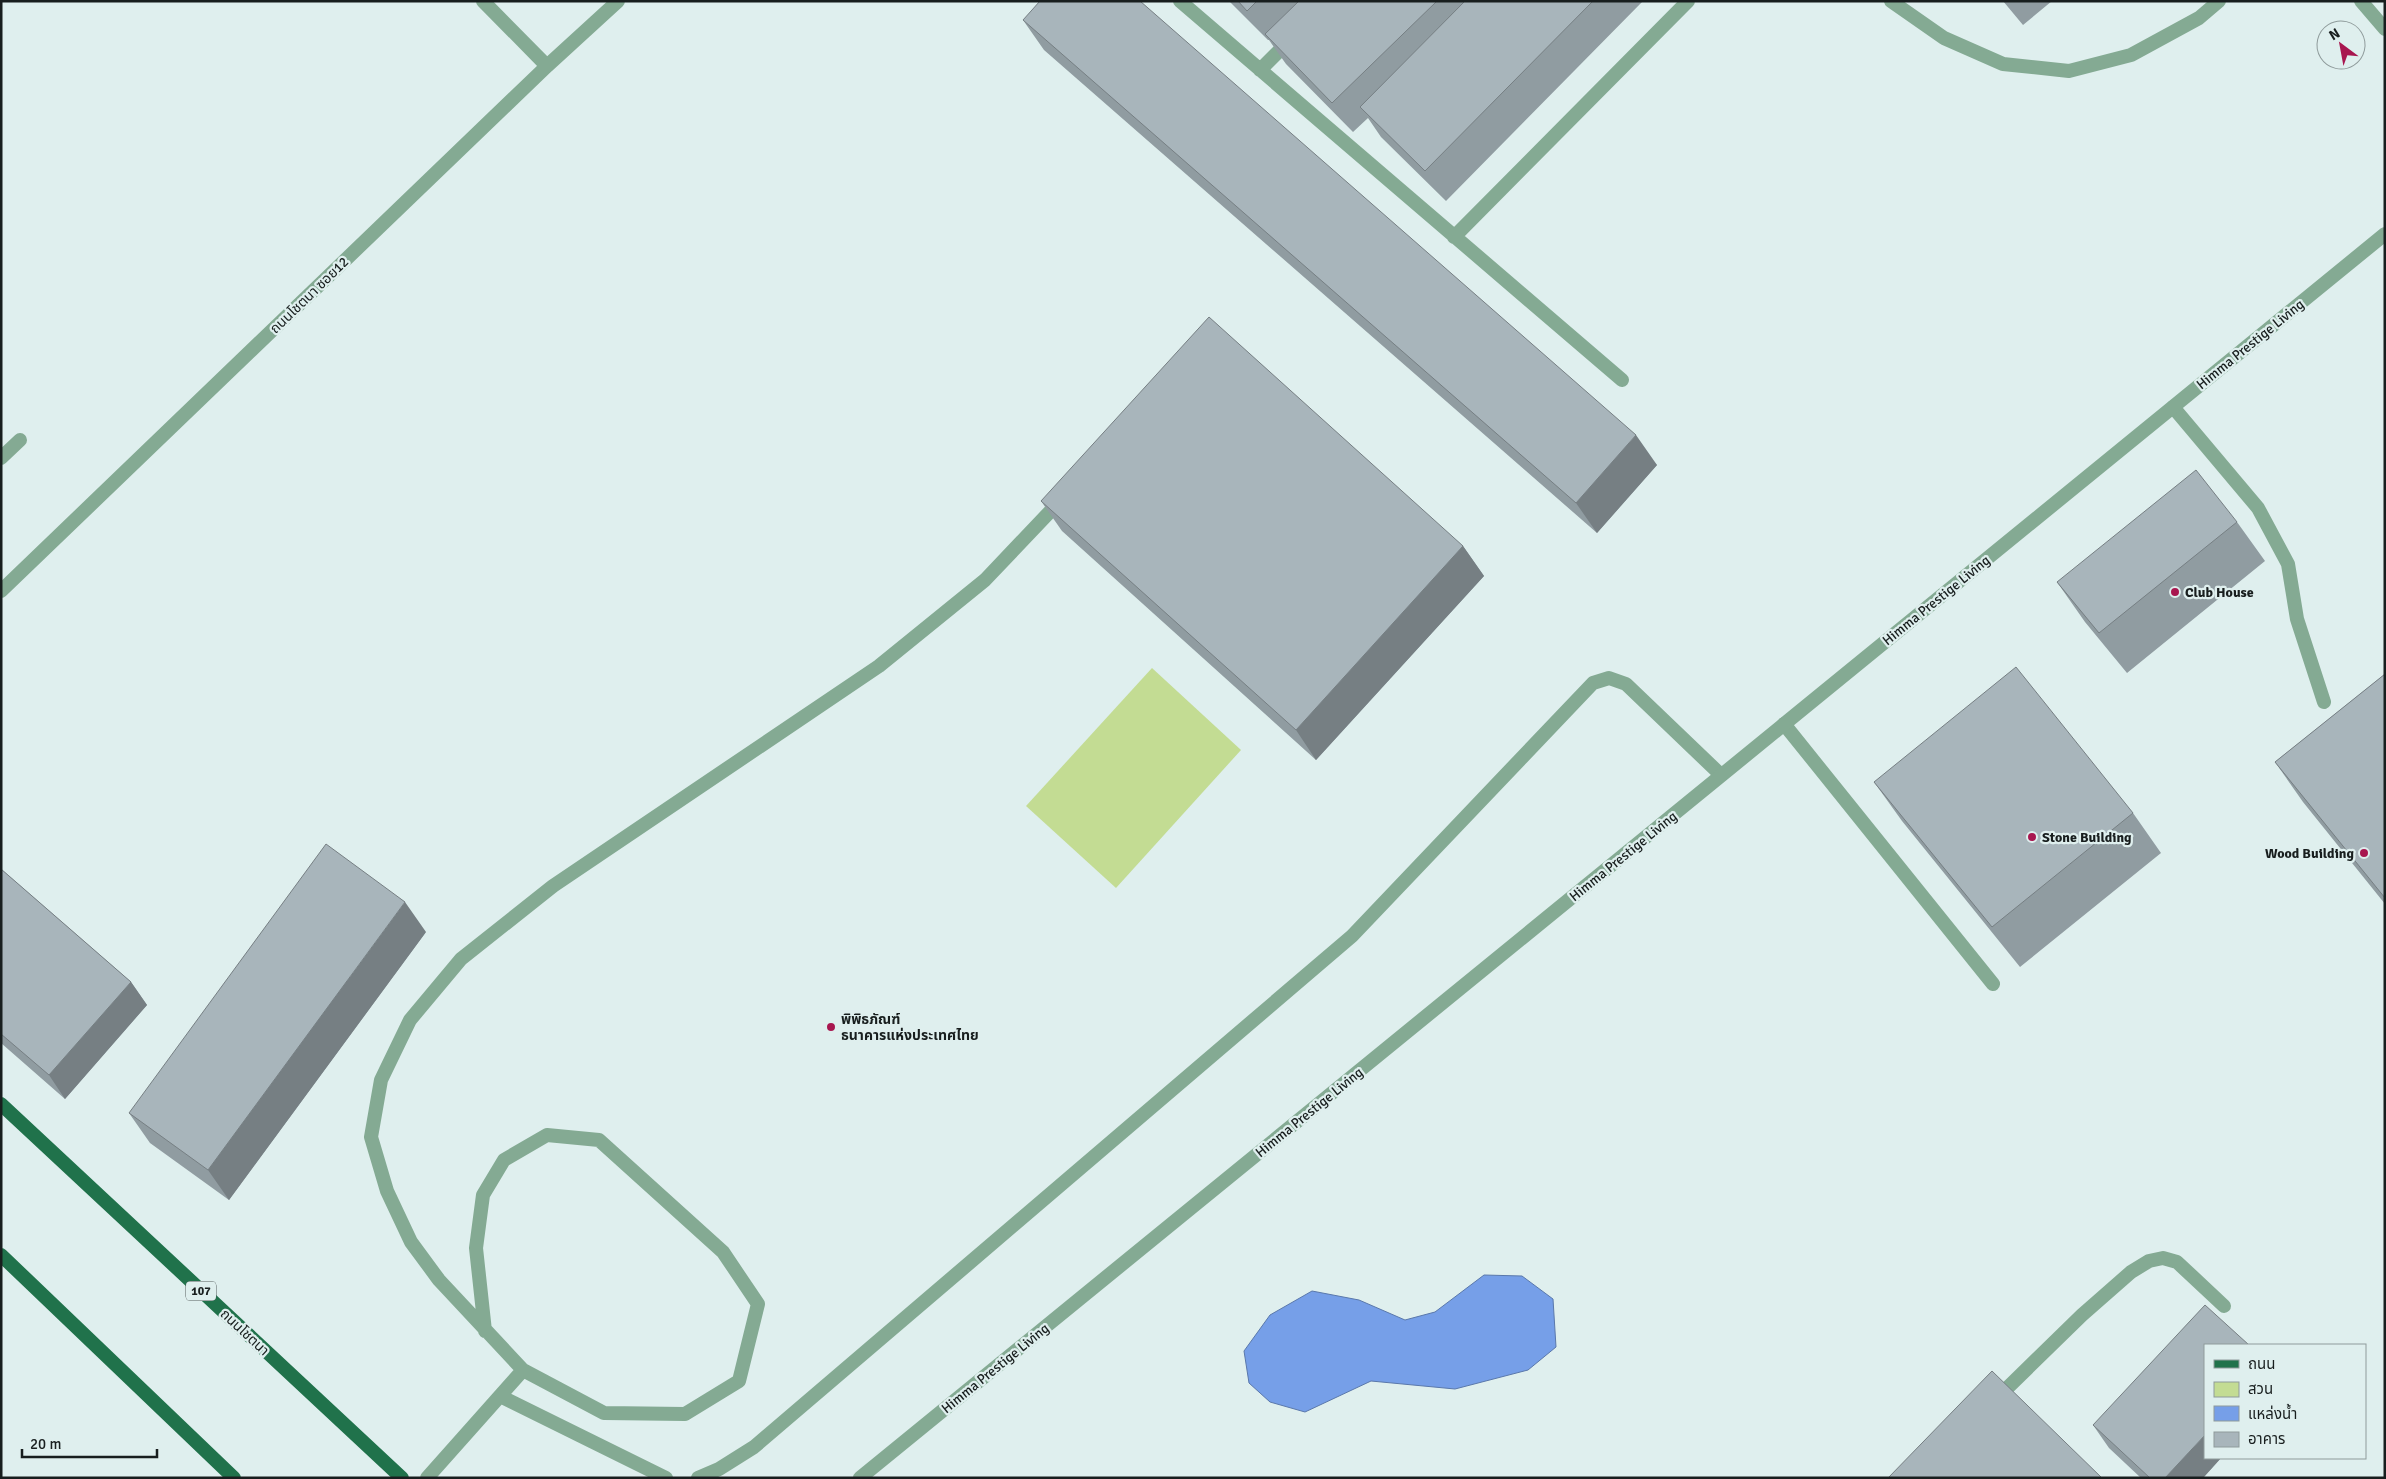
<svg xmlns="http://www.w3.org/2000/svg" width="2386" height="1479" font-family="Signika,'Noto Sans Thai',sans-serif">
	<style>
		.green { fill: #c3dc93 }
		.water { fill: #769fe8; stroke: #5a78ab }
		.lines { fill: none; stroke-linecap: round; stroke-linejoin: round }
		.service { stroke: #84aa93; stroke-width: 14 }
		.minor { stroke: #84aa93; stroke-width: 14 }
		.primary { stroke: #20724b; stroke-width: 14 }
		.wall { fill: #909ca1 }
		.shaded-wall { fill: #767f83 }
		.building { fill: #a8b5bb; stroke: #767f83 }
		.poi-dot { fill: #a8164f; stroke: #dfefee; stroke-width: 2 }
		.labels { text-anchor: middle; stroke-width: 4.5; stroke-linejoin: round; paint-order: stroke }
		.shield { fill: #dfefee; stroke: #545d5c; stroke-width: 1 }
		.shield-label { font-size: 12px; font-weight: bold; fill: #181e1e }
		.street-label { font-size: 14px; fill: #181e1e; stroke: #dfefee }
		.poi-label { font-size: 14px; font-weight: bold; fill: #181e1e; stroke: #dfefee; text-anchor: start }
	</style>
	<rect width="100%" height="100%" fill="#dfefee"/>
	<path class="green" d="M1152,668L1241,750L1116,888L1026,806Z"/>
	<path class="water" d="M1484,1275L1522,1276L1553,1299L1556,1347L1528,1370L1455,1389L1371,1381L1305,1412L1270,1402L1249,1383L1244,1351L1270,1315L1312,1291L1359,1300L1405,1320L1435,1312Z"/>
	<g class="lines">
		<path class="service" d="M1180,1L1622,380
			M1891,1L1944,38L2003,64L2069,71L2131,55L2199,18L2219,1
			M2361,1L2385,29
			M1260,70L1290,40
			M1454,237L1688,1
			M2173,407L2258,508L2288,564L2297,619L2324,702
			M1,458L20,440
			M1784,724L1993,984
			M485,1331L476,1248L483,1195L504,1160L547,1135L599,1140L723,1252L758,1304L739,1381L685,1414L604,1413L523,1370L439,1280L411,1242L387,1191L371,1137L381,1080L410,1020L461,959L553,886L879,666L985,580L1061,500
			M500,1396L666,1478
			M1996,1399L2082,1315L2131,1272L2149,1261L2163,1258L2177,1262L2224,1306
			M427,1478L523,1370
			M698,1478L719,1469L754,1447L1352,936L1593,683L1609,678L1626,684L1721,775"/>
		<path class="minor" d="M483,1L547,66
			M1,591L547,66L618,1
			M860,1478L2385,234"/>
		<path class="primary" d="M1,1104L402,1478
			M1,1255L234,1478"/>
	</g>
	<path class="wall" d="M1229,1H1643L1446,201L1381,137L1368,118L1353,132L1286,64L1269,40H1268Z
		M2003,1H2052L2023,25Z
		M1023,20L1657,465L1597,533L1044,50Z
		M1041,501L1463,546L1484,576L1316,760L1062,531Z
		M2237,522L2265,561L2127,673L2085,622L2057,582Z
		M2385,674V904L2303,802L2275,762Z
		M1874,782L2133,813L2161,853L2020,967L1902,821Z
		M1,869L131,982L147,1005L65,1099L1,1043Z
		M426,932L229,1200L150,1143L129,1113Z
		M2093,1425L2205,1458H2221L2203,1478H2141L2109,1448Z"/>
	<path class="shaded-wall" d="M1636,435L1657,465L1597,533L1576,503Z
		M1463,546L1484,576L1316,760L1296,730Z
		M405,902L426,932L229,1200L208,1170Z
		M131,982L147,1005L65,1099L49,1075Z
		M2205,1435V1458H2221L2203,1478H2165Z"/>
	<path class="building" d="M1040,1H1140L1636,435L1576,503L1023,20Z
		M1238,1H1257L1247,11Z
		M1299,1H1437L1332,103L1265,34Z
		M1465,1H1593L1425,171L1360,107Z
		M1209,317L1463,546L1296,730L1041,501Z
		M2196,470L2237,522L2099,633L2057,582Z
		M2016,667L2133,813L1992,927L1874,782Z
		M2385,674V898L2275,762Z
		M326,844L405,902L208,1170L129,1113Z
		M1,869L131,982L49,1075L1,1034Z
		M2205,1305L2249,1345H2205V1435L2165,1478H2150L2093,1425Z
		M1992,1371L2102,1478H1888Z"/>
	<g class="poi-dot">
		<circle cx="2175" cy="592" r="5"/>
		<circle cx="2032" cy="837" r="5"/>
		<circle cx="2364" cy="853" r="5"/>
		<circle cx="831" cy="1027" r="5"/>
	</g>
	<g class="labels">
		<rect class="shield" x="186" y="1281.5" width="30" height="19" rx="4"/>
		<g class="shield-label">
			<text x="201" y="1295">107</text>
		</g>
		<g class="street-label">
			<text transform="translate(309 295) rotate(-44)" y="5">ถนนโชตนา ซอย12</text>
			<text transform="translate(2250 344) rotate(-39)" y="5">Himma Prestige Living</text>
			<text transform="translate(1936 600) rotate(-39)" y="5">Himma Prestige Living</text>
			<text transform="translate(1623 856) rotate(-39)" y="5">Himma Prestige Living</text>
			<text transform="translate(1309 1112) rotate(-39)" y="5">Himma Prestige Living</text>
			<text transform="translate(245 1332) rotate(43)" y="5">ถนนโชตนา</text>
			<text transform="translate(995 1368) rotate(-39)" y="5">Himma Prestige Living</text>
		</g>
		<g class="poi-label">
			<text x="2185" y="597">Club House</text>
			<text x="2042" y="842">Stone Building</text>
			<text x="2354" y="858" text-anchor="end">Wood Building</text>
			<text x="841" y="1024">พิพิธภัณฑ์<tspan x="841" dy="16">ธนาคารแห่งประเทศไทย</tspan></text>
		</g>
	</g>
	<rect width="2386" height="1479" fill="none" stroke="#181e1e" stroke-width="5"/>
	<rect x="2204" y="1344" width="162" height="115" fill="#dfefee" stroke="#8f9b9b"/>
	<rect x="2214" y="1360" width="25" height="8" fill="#20724b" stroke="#8f9b9b"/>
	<text x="2248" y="1369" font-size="15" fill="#181e1e">ถนน</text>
	<rect x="2214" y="1382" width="25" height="15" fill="#c3dc93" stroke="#8f9b9b"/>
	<text x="2248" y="1394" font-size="15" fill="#181e1e">สวน</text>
	<rect x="2214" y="1406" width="25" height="15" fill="#769fe8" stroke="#8f9b9b"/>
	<text x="2248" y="1419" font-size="15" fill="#181e1e">แหล่งน้ำ</text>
	<rect x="2214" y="1432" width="25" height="15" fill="#a8b5bb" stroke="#8f9b9b"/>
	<text x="2248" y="1444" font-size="15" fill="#181e1e">อาคาร</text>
	<g transform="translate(2341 45) rotate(328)"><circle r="24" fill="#dfefee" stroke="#8f9b9b"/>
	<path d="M0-4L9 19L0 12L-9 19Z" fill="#a8164f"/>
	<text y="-8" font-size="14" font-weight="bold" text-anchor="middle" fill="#181e1e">N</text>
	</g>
	<path d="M22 1449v8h135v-8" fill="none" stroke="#181e1e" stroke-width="2.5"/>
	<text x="30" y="1449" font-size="15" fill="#181e1e" stroke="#dfefee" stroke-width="4" paint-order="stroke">20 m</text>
</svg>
